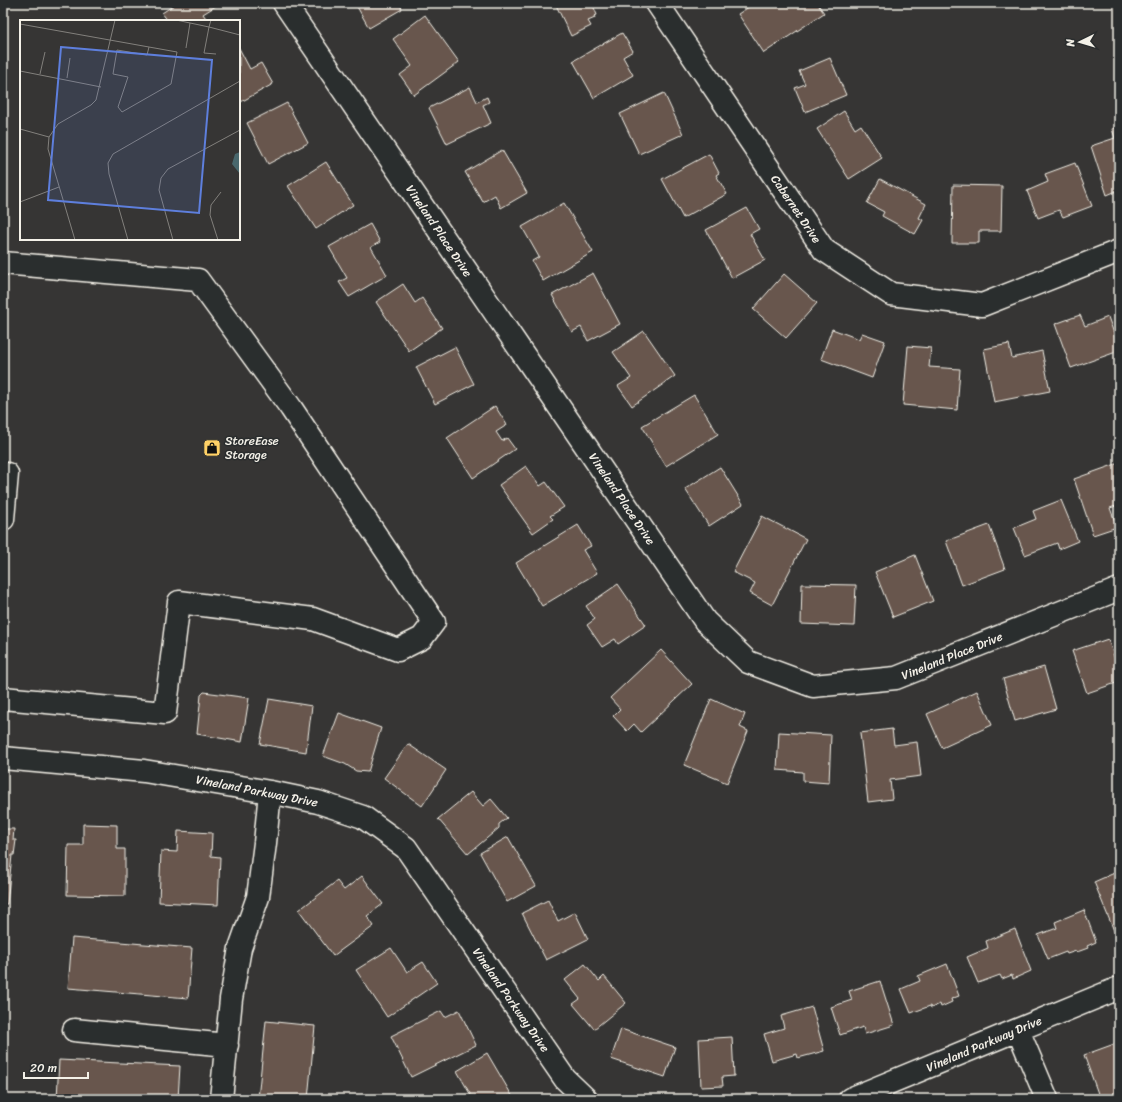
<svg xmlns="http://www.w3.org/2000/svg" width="1122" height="1102" font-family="Sriracha,sans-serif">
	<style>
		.building { fill: #67574e; stroke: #f4f1e8 }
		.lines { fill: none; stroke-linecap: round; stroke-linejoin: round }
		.minor-casing { stroke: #f4f1e8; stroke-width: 25 }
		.minor { stroke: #2a2d2e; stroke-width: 22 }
		.labels { text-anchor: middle; stroke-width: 3; stroke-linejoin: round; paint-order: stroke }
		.street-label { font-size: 12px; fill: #f4f1e8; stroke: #2a2d2e }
		.poi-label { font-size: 12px; fill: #f4f1e8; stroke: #2a2d2e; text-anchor: start }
		.inset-road { fill: none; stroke: #82807c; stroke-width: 1 }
		.view { fill: #5e7fdd; fill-opacity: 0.15; stroke: #5e7fdd; stroke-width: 2 }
		.inset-edge { fill: none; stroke: #f4f1e8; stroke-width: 2 }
	</style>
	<rect width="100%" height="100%" fill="#363534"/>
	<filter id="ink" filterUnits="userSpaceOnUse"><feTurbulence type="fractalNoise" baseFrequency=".025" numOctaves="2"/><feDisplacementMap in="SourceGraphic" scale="8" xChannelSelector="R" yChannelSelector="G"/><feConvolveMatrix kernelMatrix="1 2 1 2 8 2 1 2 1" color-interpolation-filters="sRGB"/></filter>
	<g filter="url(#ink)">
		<path class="building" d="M177,3H218L219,4L203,14L208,21H168L162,13Z
			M355,3H399L402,9L369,28Z
			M555,3H592L597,15L594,16L595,18L588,21L591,26L571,36Z
			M755,3H817L824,13L764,53L738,14Z
			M425,15L459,62L414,95L400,75L412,66L393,39Z
			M622,33L633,51L623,57L633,75L594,98L573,61Z
			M239,48L250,69L261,63L273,84L239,103Z
			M830,58L846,95L805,112L795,88L805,84L799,71Z
			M470,87L477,102L487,97L489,102L483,105L491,123L447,144L429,108Z
			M664,93L683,134L639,154L620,114Z
			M287,103L308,143L268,164L247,123Z
			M844,111L855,129L861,125L882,158L849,179L817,129Z
			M1119,126V190L1107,195L1091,146L1115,138L1112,129Z
			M502,150L527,193L501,208L495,195L483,202L465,172Z
			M709,154L719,173L716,175L727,194L683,218L662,179Z
			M326,162L353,205L316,229L288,186Z
			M1075,163L1092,206L1063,217L1059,210L1038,218L1027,191L1048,182L1045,174Z
			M880,179L926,204L919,218L923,220L915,234L882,216L884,212L867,203Z
			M953,185L1002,186L1001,231H979V243H952Z
			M564,203L593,252L543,281L532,261L539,257L522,227Z
			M747,208L759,229L750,234L765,260L732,278L706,230Z
			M370,224L380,242L371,247L387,275L349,297L339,282L347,278L329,247Z
			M593,273L620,324L588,341L581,327L572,332L552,295Z
			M784,274L817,303L786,338L753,309Z
			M403,284L415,303L422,298L442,328L409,351L376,302Z
			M1080,315L1085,326L1108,317L1119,347V351L1071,368L1055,324Z
			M832,329L859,339L862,333L885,341L872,378L821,359Z
			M644,331L675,376L632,406L618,386L631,378L613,352Z
			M1009,344L1012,358L1042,351L1050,391L994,402L984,349Z
			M908,346L931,348L929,367L960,369L957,410L903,405Z
			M455,347L474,384L435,404L416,367Z
			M694,395L718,434L666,466L642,426Z
			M495,406L507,425L496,432L502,441L507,438L515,449L473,478L447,438Z
			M1119,463V505L1110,508L1117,527L1093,535L1074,479Z
			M526,466L540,486L546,482L564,507L550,516L553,519L533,533L499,485Z
			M720,467L743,504L709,526L685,489Z
			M1061,500L1078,541L1059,549L1057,543L1025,555L1014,528L1036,519L1033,511Z
			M762,516L806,539L772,605L750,593L755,583L733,572Z
			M578,525L591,546L583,550L597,573L542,606L516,563Z
			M989,525L1005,569L962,585L946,541Z
			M915,555L933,601L893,617L875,572Z
			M618,584L646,625L618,644L615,639L602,647L587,625L595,619L586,606Z
			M802,584L856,585L854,626L801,624Z
			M1108,639L1119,671V682L1087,693L1072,651Z
			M661,650L692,684L641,732L634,724L627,731L613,716L620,709L610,698Z
			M1044,667L1056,709L1015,721L1003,679Z
			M977,691L992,725L942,748L927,714Z
			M204,692L249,698L242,742L197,734L201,695Z
			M269,699L312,706L306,752L260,744Z
			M711,699L745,714L740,727L748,731L727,783L684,765Z
			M339,713L381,728L368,772L356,771L345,764L323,756Z
			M892,729L894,745L917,742L921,776L890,780L892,799L868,802L860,733Z
			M779,732L831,735L829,783L803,781V772L777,770Z
			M408,744L446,770L422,806L384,778Z
			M471,792L483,806L491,799L507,818L499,824V828L468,854L438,819Z
			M83,824L117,825V849H125V896L67,895L68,845H83Z
			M3,829H14L13,840H16L14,855H12L7,904H3Z
			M178,831L212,833L211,856L220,857L218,905L159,902L161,851L177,852Z
			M508,837L536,886L507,902L480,853Z
			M1119,871V937L1117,938L1094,882Z
			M362,876L383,904L367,916L374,926L333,956L299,910L337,881L344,890Z
			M548,900L558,921L575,912L588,939L546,960L522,913Z
			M1084,910L1096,942L1087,946L1088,948L1077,952L1076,951L1067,954L1066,952L1048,959L1038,935L1057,928L1055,922Z
			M1015,929L1031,971L1013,979L1012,975L1002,979L1000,975L978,983L967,957L988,948L986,941Z
			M72,938L192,948L188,998L68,988Z
			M391,948L407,972L423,962L437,983L387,1017L356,970Z
			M585,964L599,981L604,976L626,1003L594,1029L573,1004L580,999L565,980Z
			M947,964L959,996L951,999L952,1002L941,1007L940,1004L931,1008L930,1006L911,1013L901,989L920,981L918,976Z
			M880,981L894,1025L865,1034L863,1027L840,1035L831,1007L852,1000L849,991Z
			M812,1007L824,1051L798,1058L797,1054L772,1061L764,1034L784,1028L781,1016Z
			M459,1010L476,1045L411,1077L391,1036L441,1011L445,1017Z
			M266,1021L315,1026L308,1099H258Z
			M621,1029L675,1047L665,1077L611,1059Z
			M732,1037L734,1076L722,1077L723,1086L701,1087L699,1039Z
			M1117,1043L1119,1050V1099H1100L1084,1055Z
			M487,1053L514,1099H473L457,1071Z
			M59,1060L180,1066L178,1099H57Z"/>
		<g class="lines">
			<defs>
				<path id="minor" d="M284,3L705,621L748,662L813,686L896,678L1119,589
					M657,3L824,250L891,294L982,305L1119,251
					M3,263L198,280L291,408L434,622L422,638L398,650L313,619L179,602L165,713L3,698
					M3,474H7L3,519
					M3,758L144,771L270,792L318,802L363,817L406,848L565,1079L586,1099
					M74,1030L227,1045
					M1018,1030L1047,1099
					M221,1099L231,999L240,948L258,897L265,843L270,792
					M850,1099L1119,988"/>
			</defs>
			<use href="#minor" class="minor-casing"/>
			<use href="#minor" class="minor"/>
		</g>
	</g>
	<defs>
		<symbol id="shop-square" viewBox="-11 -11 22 22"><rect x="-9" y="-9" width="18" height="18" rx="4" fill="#ffd166" stroke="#2a2d2e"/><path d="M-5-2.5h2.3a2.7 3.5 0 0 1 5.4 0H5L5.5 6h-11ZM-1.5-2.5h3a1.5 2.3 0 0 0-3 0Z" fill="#111"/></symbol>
	</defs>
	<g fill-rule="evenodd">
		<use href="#shop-square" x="202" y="438" width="20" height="20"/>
	</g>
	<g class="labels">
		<g class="street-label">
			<text transform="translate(796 209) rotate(56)" y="4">Cabernet Drive</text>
			<text transform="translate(439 231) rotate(56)" y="4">Vineland Place Drive</text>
			<text transform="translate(622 499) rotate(56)" y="4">Vineland Place Drive</text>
			<text transform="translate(952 656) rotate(-22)" y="4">Vineland Place Drive</text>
			<text transform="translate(257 791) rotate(11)" y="4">Vineland Parkway Drive</text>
			<text transform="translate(511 1000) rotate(55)" y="4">Vineland Parkway Drive</text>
			<text transform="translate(984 1044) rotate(-23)" y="4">Vineland Parkway Drive</text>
		</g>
		<g class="poi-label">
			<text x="225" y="445">StoreEase<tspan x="225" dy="14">Storage</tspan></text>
		</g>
	</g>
	<g transform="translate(20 20)">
		<rect width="220" height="220" fill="#363534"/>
		<path d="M220,132V154L212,144L215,134Z" fill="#49676c"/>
		<path class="inset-road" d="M156,0L189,7L184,33L196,34M191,0L189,7L220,15M0,4L157,32L151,64L102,92L98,87L108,57L93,54L97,30L127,35L129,27M166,28L170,3M0,51L81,67M20,54L25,32M47,58L50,38M0,109L29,117M0,182L39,167M55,220L28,129L29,117L38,104L71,85L76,80L95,0M108,220L89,154L88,143L93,134L220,61M153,220L139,170L141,158L148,149L220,110M198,220L190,195L191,185L201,172"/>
		<path class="view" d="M41,27L192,40L179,193L28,180Z"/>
		<rect width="220" height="220" class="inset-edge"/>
	</g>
	<rect width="1122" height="1102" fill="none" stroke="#2a2d2e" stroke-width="16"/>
	<rect x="8" y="8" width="1106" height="1086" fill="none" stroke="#f4f1e8" stroke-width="1.5" filter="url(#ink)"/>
	<g transform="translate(1080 42) rotate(265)" stroke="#2a2d2e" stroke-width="3" paint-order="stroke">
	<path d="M0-3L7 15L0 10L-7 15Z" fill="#f4f1e8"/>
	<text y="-6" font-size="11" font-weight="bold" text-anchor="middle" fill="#f4f1e8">N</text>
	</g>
	<path d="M24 1072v6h64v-6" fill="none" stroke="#f4f1e8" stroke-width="2"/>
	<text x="30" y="1072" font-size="12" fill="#f4f1e8" stroke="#2a2d2e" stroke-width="3" paint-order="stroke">20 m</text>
</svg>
